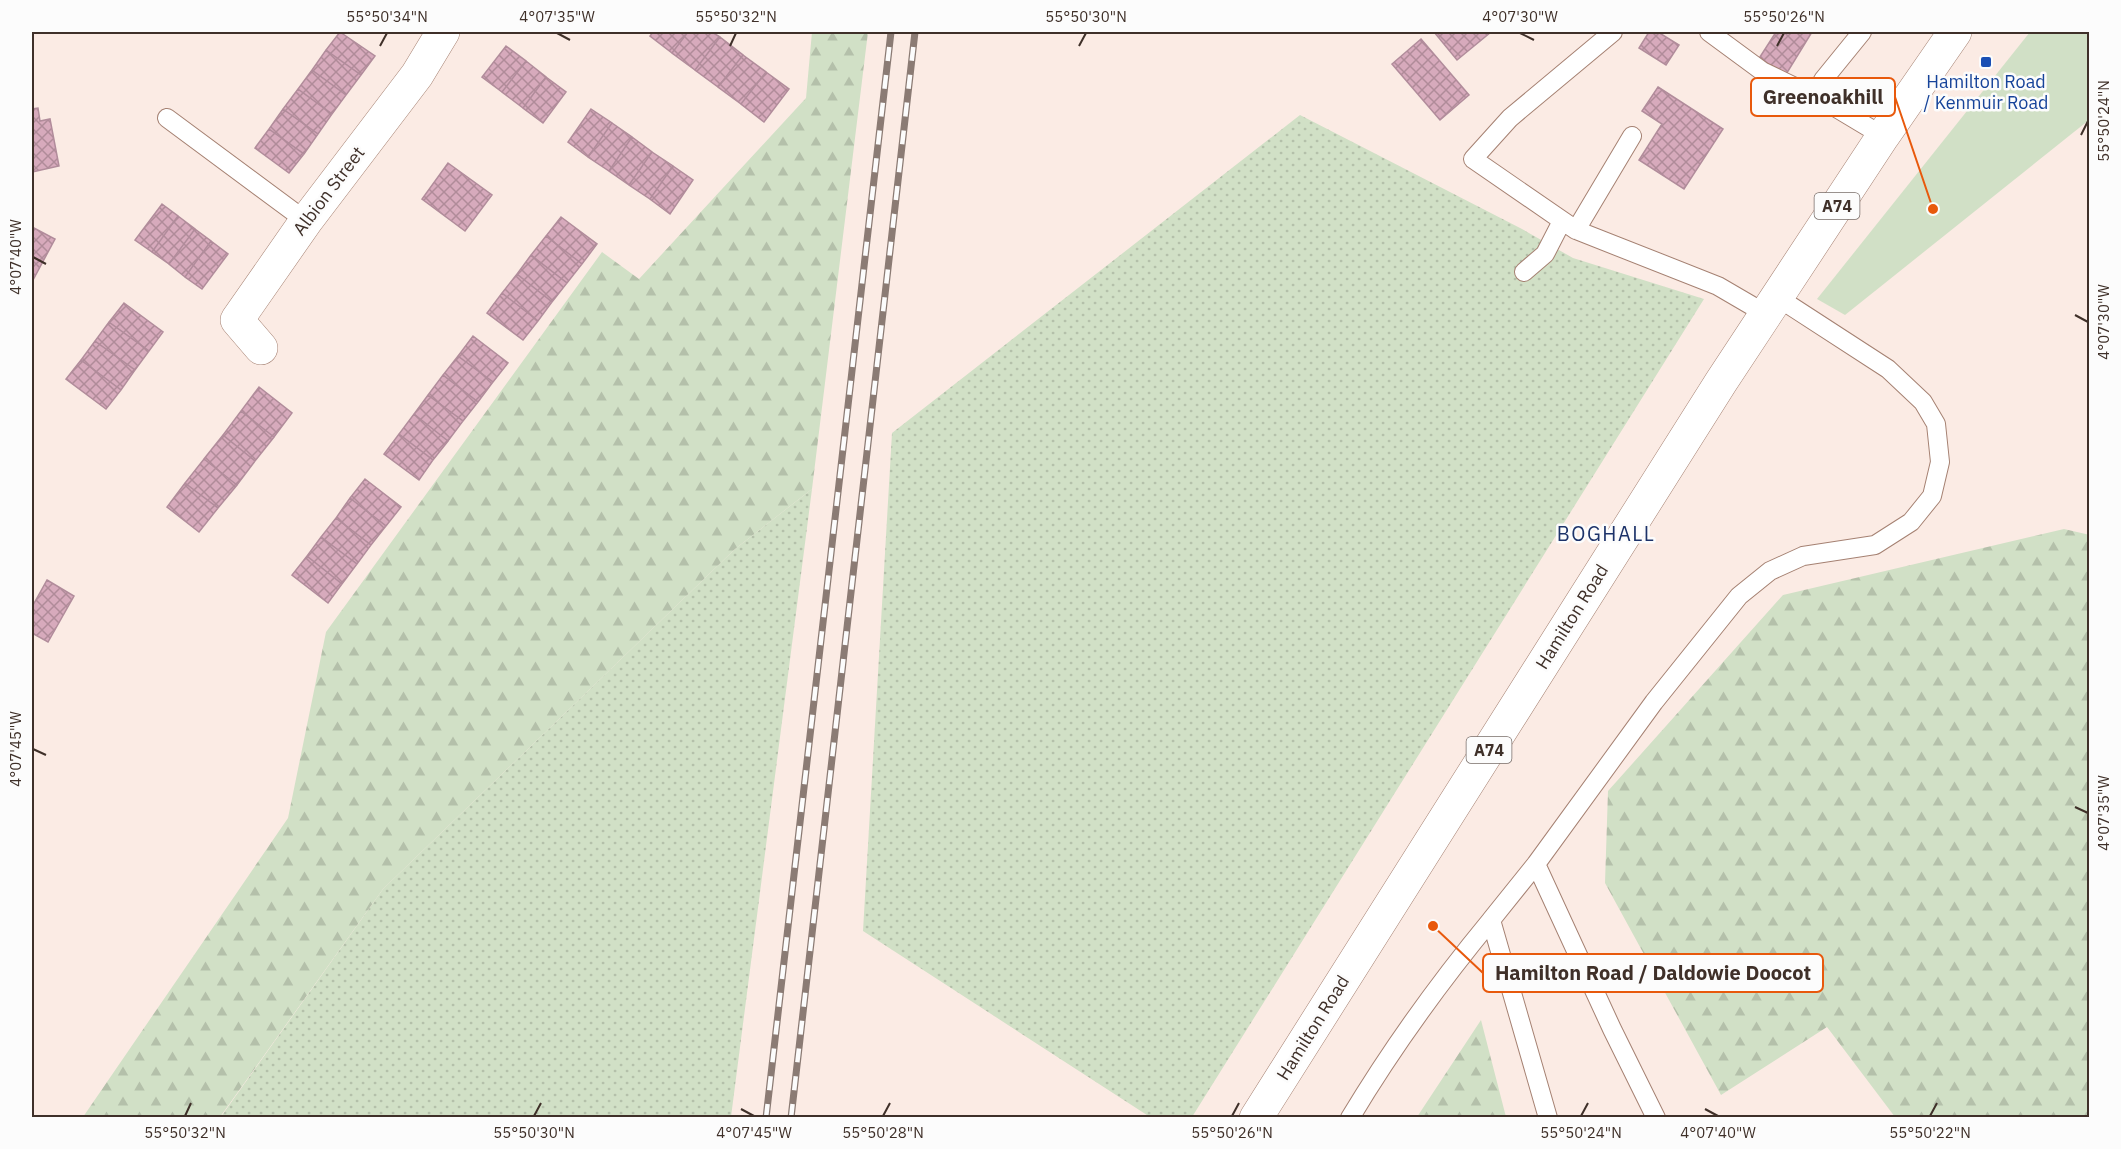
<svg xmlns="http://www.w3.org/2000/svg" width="2121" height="1149" font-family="'IBM Plex Sans',sans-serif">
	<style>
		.grass { fill: url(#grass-dots) }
		.forest { fill: url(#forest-firs) }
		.park { fill: #d1e0c6 }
		.building { fill: url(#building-cross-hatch); stroke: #b18c9b; stroke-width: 1.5 }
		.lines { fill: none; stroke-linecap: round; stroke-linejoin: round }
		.service-casing { stroke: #a58172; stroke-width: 20 }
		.minor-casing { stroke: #a58172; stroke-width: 34 }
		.primary-casing { stroke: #a58172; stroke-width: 34 }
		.service { stroke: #fff; stroke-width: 18 }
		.minor { stroke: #fff; stroke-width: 33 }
		.primary { stroke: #fff; stroke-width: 33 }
		.rail-casing { stroke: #8b7b74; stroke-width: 7 }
		.rail { stroke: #fcfcfc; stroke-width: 4.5; stroke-dasharray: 14; stroke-linecap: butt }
		.ticks { fill: none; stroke: #3f3029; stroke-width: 2 }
		.transit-dot { fill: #1a4fb4; stroke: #fcfcfc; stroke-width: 2 }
		.labels { text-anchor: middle; stroke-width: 5; stroke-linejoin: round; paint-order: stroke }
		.shield { fill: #fcfcfc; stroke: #786d68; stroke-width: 1.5 }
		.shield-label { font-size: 16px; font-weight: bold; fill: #3f3029 }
		.transit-label { font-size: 18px; fill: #164399; stroke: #fcfcfc }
		.street-label { font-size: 18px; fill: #3f3029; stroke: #fcfcfc }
		.neighbourhood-label { font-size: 20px; letter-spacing: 1.5px; fill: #1c3269; stroke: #fcfcfc }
		.leader { fill: none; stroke: #e8590c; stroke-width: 2 }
		.callout-dot { fill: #e8590c; stroke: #fcfcfc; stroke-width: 2 }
		.callout { fill: #fcfcfc; stroke: #e8590c; stroke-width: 2 }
		.callout-label { font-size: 20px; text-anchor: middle; font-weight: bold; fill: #3f3029 }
		.neatline { fill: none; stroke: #3f3029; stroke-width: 2 }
		.ticks-label { font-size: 15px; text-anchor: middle; fill: #3f3029 }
	</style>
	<defs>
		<pattern id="grass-dots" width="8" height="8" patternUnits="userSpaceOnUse" patternTransform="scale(1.5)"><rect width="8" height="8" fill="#d1e0c6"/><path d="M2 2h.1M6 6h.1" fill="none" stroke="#b4c0aa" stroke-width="1.8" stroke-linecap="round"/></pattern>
		<pattern id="forest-firs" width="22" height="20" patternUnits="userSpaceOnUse" patternTransform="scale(1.5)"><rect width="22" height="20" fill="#d1e0c6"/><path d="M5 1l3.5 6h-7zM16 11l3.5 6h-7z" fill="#b4c0aa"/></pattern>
		<pattern id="building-cross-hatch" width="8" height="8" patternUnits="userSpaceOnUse" patternTransform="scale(1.5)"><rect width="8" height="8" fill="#d7aabc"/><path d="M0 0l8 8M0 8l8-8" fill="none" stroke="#b08b99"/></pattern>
	</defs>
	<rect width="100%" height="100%" fill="#fbebe4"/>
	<path class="grass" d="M1300,115L1522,229L1573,258L1704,299L1192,1117H1150L863,931L892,433Z
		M812,489L731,1117L220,1118L383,889L735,549Z"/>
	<path class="forest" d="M812,32H868L812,489L735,549L383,889L220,1117H83L288,818L326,632L602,252L639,279L806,98Z
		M2064,529L2090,535L2089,1117H1895L1827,1027L1721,1095L1605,883L1608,791L1783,595Z
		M1481,1020L1506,1117H1417Z"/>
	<path class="park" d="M2030,32H2089V120L1845,315L1817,299Z"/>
	<path class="building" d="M340,32L375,56L361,75L326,50Z
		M653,32H688L672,53L650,36Z
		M688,32H712L720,37L695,70L672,53Z
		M1434,32H1491L1457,60Z
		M1649,32H1658L1679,45L1666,65L1639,48Z
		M1776,32H1812L1785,76L1758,60Z
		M720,37L743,55L718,87L695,70Z
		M1421,39L1469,95L1440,120L1392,64Z
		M506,46L526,61L502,92L482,77Z
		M326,50L361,75L346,95L312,70Z
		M743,55L766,72L741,104L718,87Z
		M526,61L546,77L523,108L502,92Z
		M312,70L346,95L332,114L298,89Z
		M766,72L789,89L764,122L741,104Z
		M546,77L566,92L543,123L523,108Z
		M1658,87L1723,129L1684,189L1639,160L1662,124L1642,111Z
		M298,89L332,114L318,134L283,109Z
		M38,108L40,121L50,119L59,166L32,172V109Z
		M283,109L318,134L304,154L269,129Z
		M591,109L612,123L588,157L568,142Z
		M612,123L632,137L609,171L588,157Z
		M269,129L304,154L289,173L255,148Z
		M632,137L652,152L629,185L609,171Z
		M652,152L673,166L650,199L629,185Z
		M448,163L492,195L465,231L422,199Z
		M673,166L693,180L670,214L650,199Z
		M162,204L178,216L152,252L135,240Z
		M178,216L195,229L169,264L152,252Z
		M561,217L597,244L582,264L546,236Z
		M32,227L55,239L33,280L32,279Z
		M195,229L211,241L185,277L169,264Z
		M546,236L582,264L567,283L531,255Z
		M211,241L228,254L202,289L185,277Z
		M531,255L567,283L552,302L517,274Z
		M517,274L552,302L538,321L502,293Z
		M502,293L538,321L523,340L487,313Z
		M124,303L163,332L149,351L109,322Z
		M109,322L149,351L135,370L95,341Z
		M473,336L508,363L493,382L458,356Z
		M95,341L135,370L121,390L81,360Z
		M458,356L493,382L478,402L443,375Z
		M81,360L121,390L106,409L66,379Z
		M443,375L478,402L463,421L428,395Z
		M259,387L292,413L274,437L241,411Z
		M428,395L463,421L448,441L414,414Z
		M241,411L274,437L255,461L223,435Z
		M414,414L448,441L433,460L399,434Z
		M399,434L433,460L419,480L384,454Z
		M223,435L255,461L237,485L204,459Z
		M204,459L237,485L218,508L185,483Z
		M365,479L401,507L386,526L350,498Z
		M185,483L218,508L199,532L167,507Z
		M350,498L386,526L371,545L336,518Z
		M336,518L371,545L357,564L321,537Z
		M321,537L357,564L342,584L307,556Z
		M307,556L342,584L328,603L292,575Z
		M47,580L74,596L48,642L32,633V607Z"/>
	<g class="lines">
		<defs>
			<path id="service" d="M1613,32L1510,118L1473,159L1576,230L1632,136
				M1709,32L1762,71L1828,103L1883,136
				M1823,80L1862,32
				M167,118L306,221
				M1576,230L1718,286L1766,314
				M1524,272L1545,254L1562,221
				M1536,864L1612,1029L1656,1118
				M1350,1118C1392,1048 1439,983 1491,920
				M1548,1118L1491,920L1536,864L1654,702L1739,596L1770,571L1803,556L1875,545L1911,522L1932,496L1940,462L1936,424L1923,402L1888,369L1777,297"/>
			<path id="minor" d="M261,348L237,320L306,221L417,75L443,32"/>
			<path id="primary" d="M1256,1118L1721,382L1883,136L1955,32"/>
		</defs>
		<use href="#service" class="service-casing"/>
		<use href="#minor" class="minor-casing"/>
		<use href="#primary" class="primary-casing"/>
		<use href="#service" class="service"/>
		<use href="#minor" class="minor"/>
		<use href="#primary" class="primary"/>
		<defs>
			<path id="rail" d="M766,1118L891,32
				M791,1118L915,32"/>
		</defs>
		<use href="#rail" class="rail-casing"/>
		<use href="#rail" class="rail"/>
	</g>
	<path class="ticks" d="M557,33L570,40M1520,33L1534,40M380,46L387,33M730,46L736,33M1079,46L1086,33M1777,46L1784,33M2081,135L2088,121M33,257L46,264M2075,315L2088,322M33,749L46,755M2075,807L2088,813M741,1109L754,1116M1705,1109L1718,1116M185,1116L191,1103M534,1116L541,1103M883,1116L890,1103M1232,1116L1239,1103M1581,1116L1588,1103M1930,1116L1937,1103"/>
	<rect class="transit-dot" x="1980" y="56" width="12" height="12" rx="3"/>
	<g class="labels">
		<g class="shield">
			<rect x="1814.5" y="193" width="45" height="26" rx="4.5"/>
			<rect x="1466.5" y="737" width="45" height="26" rx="4.5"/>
		</g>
		<g class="shield-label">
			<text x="1837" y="212">A74</text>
			<text x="1489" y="756">A74</text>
		</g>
		<g class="transit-label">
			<text x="1986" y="88">Hamilton Road<tspan x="1986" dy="21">/ Kenmuir Road</tspan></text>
		</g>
		<g class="street-label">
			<text transform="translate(329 191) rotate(-53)" y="6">Albion Street</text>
			<text transform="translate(1572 617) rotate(-58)" y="6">Hamilton Road</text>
			<text transform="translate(1313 1028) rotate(-58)" y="6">Hamilton Road</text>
		</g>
		<g class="neighbourhood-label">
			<text x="1606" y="541">BOGHALL</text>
		</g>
	</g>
	<path class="leader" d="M1933 209L1895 97M1433 926L1483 973"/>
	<g class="callout-dot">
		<circle cx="1933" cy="209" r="6"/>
		<circle cx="1433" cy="926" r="6"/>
	</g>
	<g class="callout">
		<rect x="1751" y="78" width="144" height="38" rx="6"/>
		<rect x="1483" y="954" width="340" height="38" rx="6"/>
	</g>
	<g class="callout-label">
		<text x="1823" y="104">Greenoakhill</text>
		<text x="1653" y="980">Hamilton Road / Daldowie Doocot</text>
	</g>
	<rect width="2121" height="1149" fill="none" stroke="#fcfcfc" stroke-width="66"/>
	<rect x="33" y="33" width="2055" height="1083" class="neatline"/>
	<g class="ticks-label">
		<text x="387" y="22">55°50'34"N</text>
		<text x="557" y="22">4°07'35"W</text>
		<text x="736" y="22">55°50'32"N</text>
		<text x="1086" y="22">55°50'30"N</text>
		<text x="1520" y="22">4°07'30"W</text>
		<text x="1784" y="22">55°50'26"N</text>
		<text transform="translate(2104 121) rotate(-90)" y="5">55°50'24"N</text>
		<text transform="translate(16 257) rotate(-90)" y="5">4°07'40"W</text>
		<text transform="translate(2104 322) rotate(-90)" y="5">4°07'30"W</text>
		<text transform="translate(16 749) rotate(-90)" y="5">4°07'45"W</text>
		<text transform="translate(2104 813) rotate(-90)" y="5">4°07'35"W</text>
		<text x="185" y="1138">55°50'32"N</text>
		<text x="534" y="1138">55°50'30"N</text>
		<text x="754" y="1138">4°07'45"W</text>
		<text x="883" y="1138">55°50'28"N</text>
		<text x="1232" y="1138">55°50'26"N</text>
		<text x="1581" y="1138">55°50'24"N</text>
		<text x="1718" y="1138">4°07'40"W</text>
		<text x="1930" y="1138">55°50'22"N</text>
	</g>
</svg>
